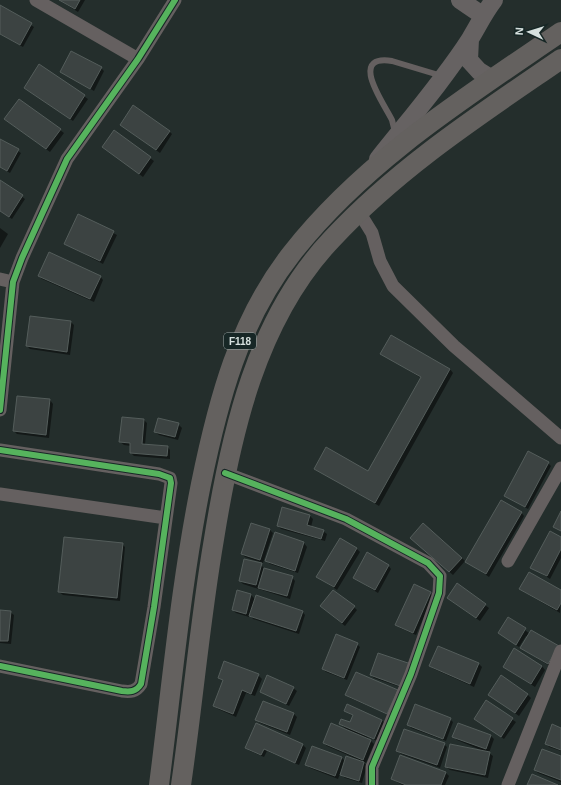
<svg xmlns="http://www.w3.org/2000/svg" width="561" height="785" font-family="Helvetica,sans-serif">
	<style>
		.shadow { fill: #0007 }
		.building { fill: #3c4342; stroke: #545d5b }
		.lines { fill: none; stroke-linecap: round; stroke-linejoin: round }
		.lane { stroke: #656060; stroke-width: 6 }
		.street { stroke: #656060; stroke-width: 13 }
		.secondary { stroke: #666262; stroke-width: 18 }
		.primary { stroke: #64615f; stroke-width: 20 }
		.cycleway-casing { stroke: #172726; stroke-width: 8 }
		.cycleway { stroke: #56b35d; stroke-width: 6 }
		.labels { text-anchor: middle; stroke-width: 3; stroke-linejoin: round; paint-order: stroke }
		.shield { fill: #172726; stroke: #9da9a8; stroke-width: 1 }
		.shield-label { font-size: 10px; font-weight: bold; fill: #d7e1df }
	</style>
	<rect width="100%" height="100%" fill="#242e2c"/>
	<path class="shadow" d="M59,0H85L78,12Z
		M0,6L34,27L23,47L0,34Z
		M40,66L88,99L73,121L25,88Z
		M101,68L104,71L94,91L61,72Z
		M9,122L60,130L64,133L50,152Z
		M121,125L169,131L172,134L160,153Z
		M115,132L154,161L143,177L107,150Z
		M0,140L21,153L10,173L0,167Z
		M0,181L25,199L12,219L0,211Z
		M79,215L117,235L103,264L65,244Z
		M0,228L8,234L0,248Z
		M39,276H100L103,280L94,302L42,279Z
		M31,317L71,322L74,325L70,355L30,349L27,346Z
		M382,354L450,369L453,373L379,506L315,468L369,472L421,378Z
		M18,397L50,400L53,404L49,438L17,434L14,431Z
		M144,420L147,423L145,445L167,446L170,450V459L134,456L131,453V446L124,445L120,442Z
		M178,424L182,428L178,440L159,435L155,432Z
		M548,463L551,466L528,509L506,496Z
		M283,509L310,516L313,519L311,527L323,531L327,534L325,541L281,529L278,526Z
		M521,512L524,516L489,577L467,562Z
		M270,530L273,533L263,563L245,557L242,554Z
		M275,534L304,543L307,547L298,573L270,564L266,560Z
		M561,539V558L550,579L532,567Z
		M414,541L462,558L465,561L453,575Z
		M122,544L125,547L120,601L63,595L59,592Z
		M356,548L360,552L337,590L318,577Z
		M261,564L264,569L292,577L295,581L290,599L243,584L240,581Z
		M388,565L391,569L378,593L354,578Z
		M521,589L561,591L560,613L524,592Z
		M430,593L433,596L416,635L400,628L397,625Z
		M251,595L255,599L302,611L305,615L299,634L253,619L250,615L249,617L236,613L233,610Z
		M451,601L485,605L489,608L480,621Z
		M354,607L357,610L345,626L324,609Z
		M0,611L10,612L14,615L11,644L0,643Z
		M509,618L530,634L558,647L551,667L521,648L528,637L526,636L519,647L499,633Z
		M357,644L360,647L347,680L326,672L323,669Z
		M439,647L479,664L482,667L474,687L434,669L430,666Z
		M410,665L406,689L374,678L371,675Z
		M542,666L545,670L535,687L504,667Z
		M258,675L262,679L255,696L246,693L236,717L218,709L214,706L224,681L219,678Z
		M293,688L297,691L289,706L261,691Z
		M397,691L391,716L350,698L347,695Z
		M489,695H528L531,698L519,716Z
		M486,702L516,722L504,739L475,719Z
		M345,711L382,720L385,724L378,741L367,737L374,744L366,763L362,761L367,766L362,783L345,778L340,774L338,779L310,768L307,765L342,758L346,762L358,761L359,760L327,746L324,743L347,730L340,724H350L353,716Z
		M294,714L297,717L290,735L260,723L256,719Z
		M450,719L453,722L446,741L411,728L408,724Z
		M257,724L303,745L306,748L299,765L267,751L264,757L250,751L247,748Z
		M458,724L491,736L494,739L489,753L493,756L488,778L450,770L446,767L488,753L457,740L454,737Z
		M561,729V751L549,747L546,743Z
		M444,744L447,747L440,768L401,754L397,750Z
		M561,757V782L538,773L535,770Z
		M445,772L449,776L445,785H402L392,779Z"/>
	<path class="building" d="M59,0H80L75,9Z
		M0,5L32,23L20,45L0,34Z
		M71,51L102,67L90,89L60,72Z
		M39,64L85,95L70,119L24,88Z
		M19,99L61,129L46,149L4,119Z
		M133,105L170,131L156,150L120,125Z
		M114,130L151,157L139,174L102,147Z
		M0,139L19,149L7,171L0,167Z
		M0,180L23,195L9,217L0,211Z
		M78,214L114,231L100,261L64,244Z
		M49,252L101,276L90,299L38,276Z
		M30,316L71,321L67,352L26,346Z
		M391,335L450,369L375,503L314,469L326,447L368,471L421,377L380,354Z
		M17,396L50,399L46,435L13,431Z
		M122,417L144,419L142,444L168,446L167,456L130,453V443L119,442Z
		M158,418L179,423L175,437L154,432Z
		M528,451L549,462L525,507L504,496Z
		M501,500L522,512L486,574L465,562Z
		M282,507L310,515L307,525L324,530L321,539L277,526Z
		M561,511V531L553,527Z
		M251,523L270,529L260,560L241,554Z
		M423,523L462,558L449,572L410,538Z
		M550,531L561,537V549L547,576L530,568Z
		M275,532L304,542L295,571L265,561Z
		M64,537L123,543L117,598L58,592Z
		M340,538L357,548L334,587L316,577Z
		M367,552L389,565L375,590L353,578Z
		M244,559L262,563L256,585L239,581Z
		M264,568L293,576L287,596L258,588Z
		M529,572L561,590V603L557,610L519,589Z
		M457,583L486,604L476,618L447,598Z
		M414,584L431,592L413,633L395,625Z
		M237,590L251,594L246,614L232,610Z
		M333,590L355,606L342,623L320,606Z
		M256,595L303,611L296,631L249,616Z
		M0,610L11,611L8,641H0Z
		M508,617L526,628L516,645L498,633Z
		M531,630L559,646L548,664L520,648Z
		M336,634L358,643L344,678L322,669Z
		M438,646L479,663L470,684L429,666Z
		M514,648L542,666L531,684L503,667Z
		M378,653L411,664L403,687L370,675Z
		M224,661L259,674L251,694L242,690L233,714L213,706L223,680L218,678Z
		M356,672L398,690L387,714L345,695Z
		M267,675L294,687L286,704L260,692Z
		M501,675L528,694L515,713L488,695Z
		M486,700L513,718L501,737L474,719Z
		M263,701L294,713L287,732L255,720Z
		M347,704L382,720L374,739L339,724L341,719L350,722L353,715L344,711Z
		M415,704L451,718L443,739L407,725Z
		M256,723L303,744L295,763L264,749L261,755L245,748Z
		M331,723L371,740L363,760L323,743Z
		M458,723L491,735L486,749L452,737Z
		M552,724L561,728V750L545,744Z
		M404,729L445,743L437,765L396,751Z
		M450,744L490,752L485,775L445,767Z
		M312,746L342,757L335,776L305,765Z
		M542,749L561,756V780L534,770Z
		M400,755L446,772L441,785H406L391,779Z
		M346,756L364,762L359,781L340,775Z
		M532,774L558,785H527Z"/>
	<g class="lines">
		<path class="lane" d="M395,132C394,128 393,124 392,120C385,105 347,54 392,61L442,76"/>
		<path class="street" d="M36,0L138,59
			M359,212L372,233L380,261L393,286L454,346L561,438
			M0,279L13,282
			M0,410L13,282L22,258L67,159L138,59L175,0
			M0,450L159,474L170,478L171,483L154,607L141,684C136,692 130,692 122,691L0,666
			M225,473L346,519L428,563L440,576L439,593L411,674L372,767V785
			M0,494L166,518
			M508,561L561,468
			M508,785L561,651"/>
		<path class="secondary" d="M460,0L482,15
			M470,39L469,60L479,71L492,79
			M378,159C409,120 443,81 470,39C478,26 484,13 494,0"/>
		<path class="primary" d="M159,785C172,684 181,583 201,484C218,401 239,320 292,253C364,161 466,97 561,32
			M181,785C193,703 200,620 214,539C231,433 256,319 332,239C399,167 481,114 561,59"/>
		<defs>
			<path id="cycleway" d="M0,410L13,282L22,258L67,159L138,59L175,0
				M0,450L159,474L170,478L171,483L154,607L141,684C136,692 130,692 122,691L0,666
				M225,473L346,519L428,563L440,576L439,593L411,674L372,767V785"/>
		</defs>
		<use href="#cycleway" class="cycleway-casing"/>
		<use href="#cycleway" class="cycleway"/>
	</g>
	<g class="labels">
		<rect class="shield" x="224" y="333" width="32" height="16" rx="3"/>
		<g class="shield-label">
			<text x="240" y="345">F118</text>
		</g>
	</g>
	<g transform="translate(529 32) rotate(274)" stroke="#172726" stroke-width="3" paint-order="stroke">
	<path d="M0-3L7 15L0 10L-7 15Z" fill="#d7e1df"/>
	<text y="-6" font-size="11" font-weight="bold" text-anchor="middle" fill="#d7e1df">N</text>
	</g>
</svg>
